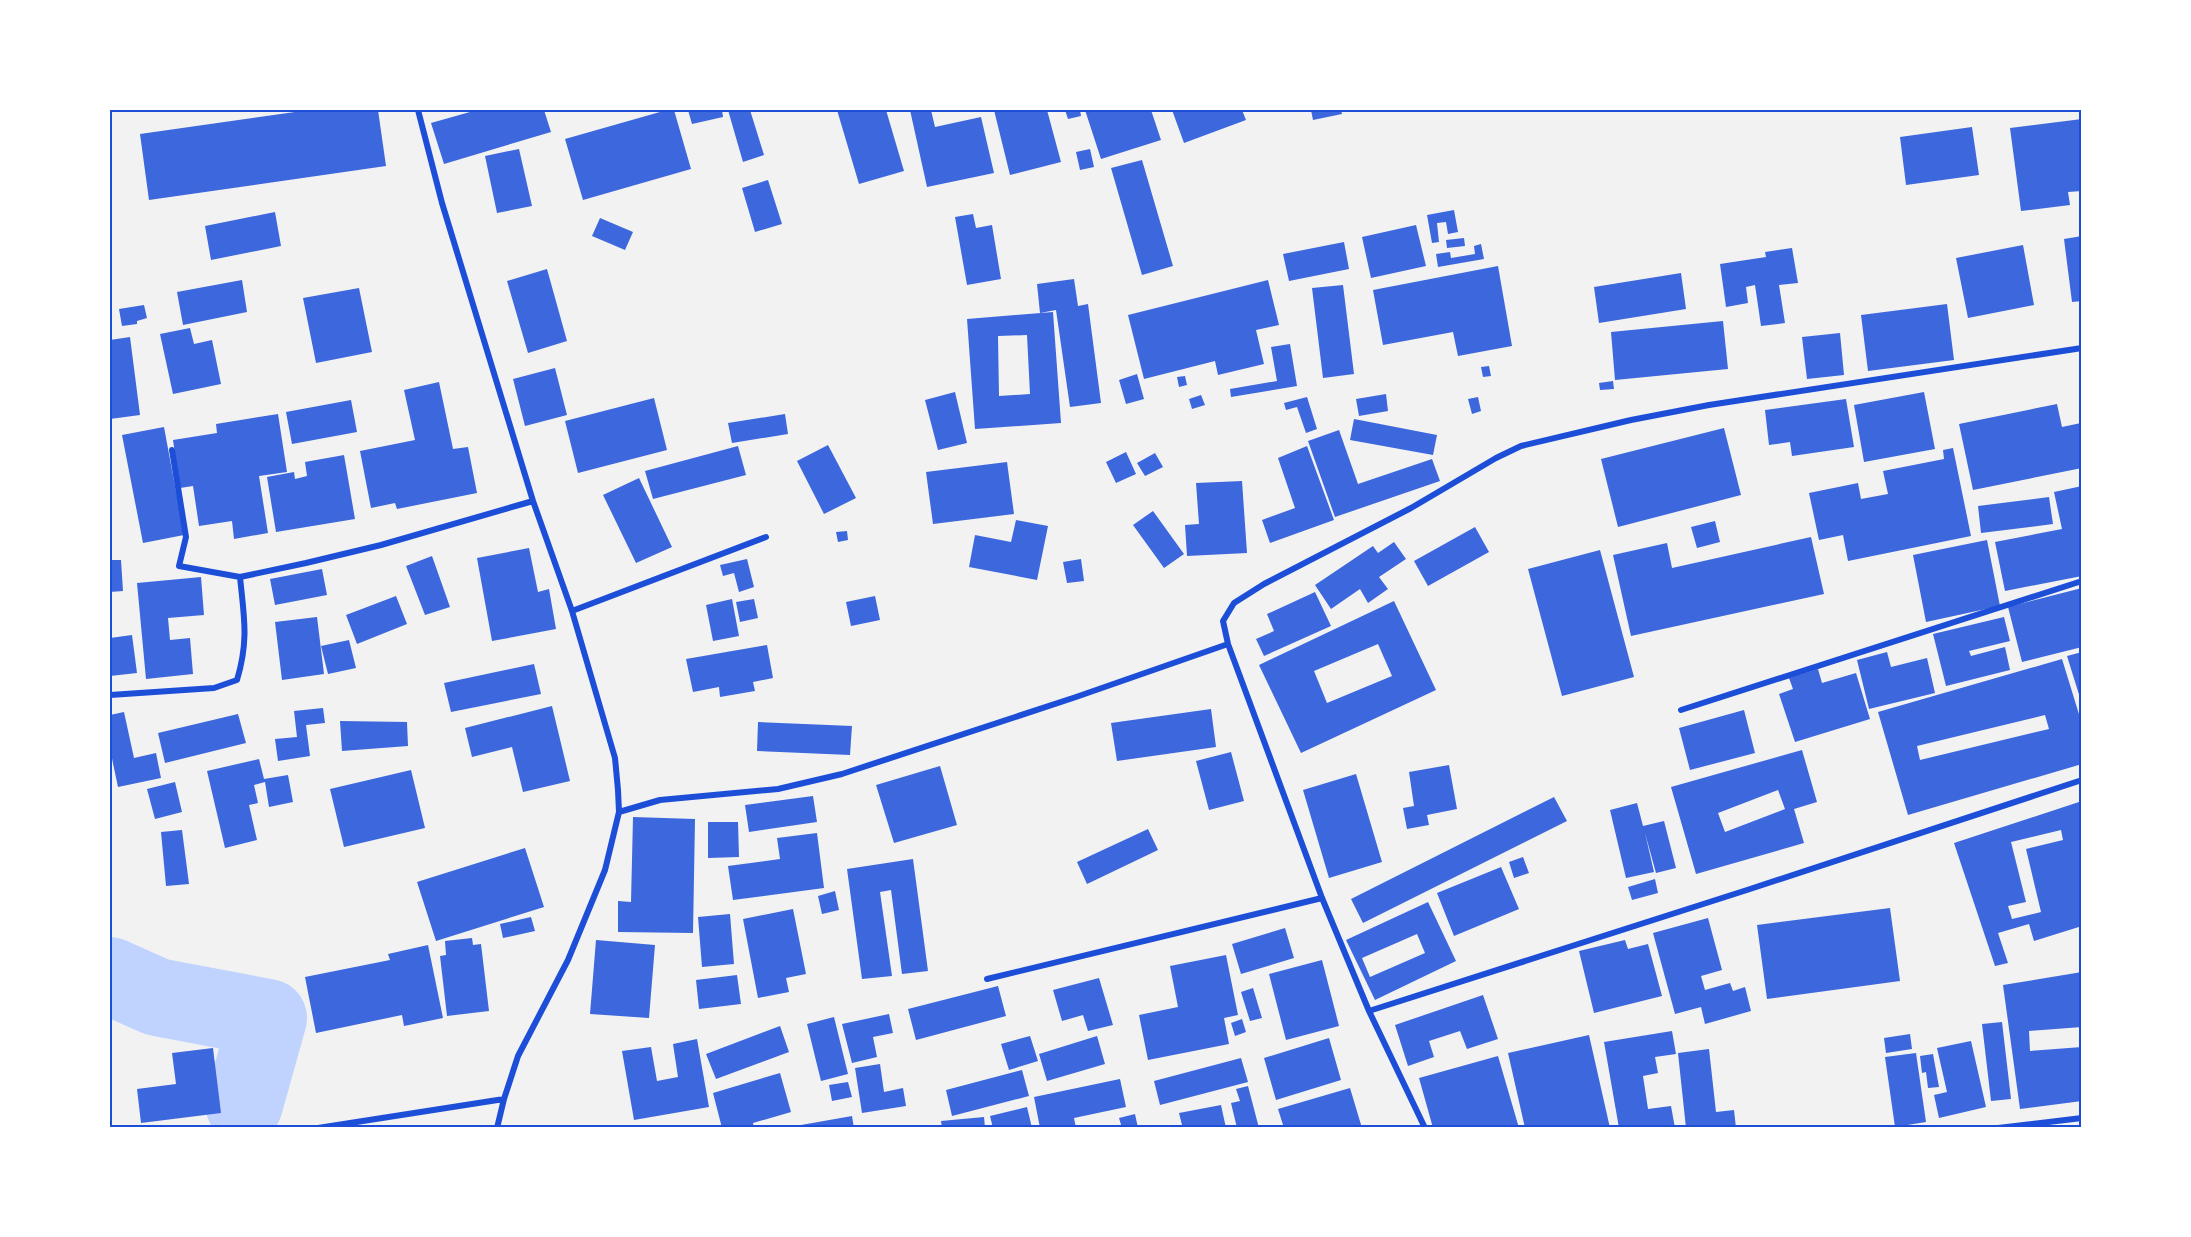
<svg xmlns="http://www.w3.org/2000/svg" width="2191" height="1237" font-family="'Space Grotesk',sans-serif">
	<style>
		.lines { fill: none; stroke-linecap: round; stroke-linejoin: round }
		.river { stroke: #bfd3fe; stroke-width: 78 }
		.building { fill: #3d67dc; fill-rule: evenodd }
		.minor { stroke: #1d4ed8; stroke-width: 6 }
		.neatline { fill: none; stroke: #1d4ed8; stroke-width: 2 }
	</style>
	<rect width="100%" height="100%" fill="#f2f2f2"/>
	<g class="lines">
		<path class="river" d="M110,976L157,997L268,1018L244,1104"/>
	</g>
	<path class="building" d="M309,110H378L386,166L149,200L140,134Z
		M477,110H544L551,132L444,164L431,123Z
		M667,110H674L691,169L583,200L565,139Z
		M688,110H722L723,117L692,124Z
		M728,110H750L764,155L743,162Z
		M837,110H886L904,171L859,184Z
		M910,110H931L935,127L981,117L994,173L927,187Z
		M994,110H1047L1061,162L1010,175Z
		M1065,110H1080L1081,116L1068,119Z
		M1085,110H1151L1161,140L1101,159Z
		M1172,110H1242L1246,120L1184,143Z
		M1311,110H1341L1342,114L1313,120Z
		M2082,119V191L2068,192L2070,205L2021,211L2010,128Z
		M1972,127L1979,175L1906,185L1900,137Z
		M519,149L532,206L497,213L485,156Z
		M1090,149L1094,167L1080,170L1076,152Z
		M1142,160L1173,266L1142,275L1111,168Z
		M768,180L782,224L755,232L742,188Z
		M1454,210L1458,232L1448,234L1446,222L1437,223L1439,242L1432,243L1427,215Z
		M275,212L281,246L211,260L205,226Z
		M973,214L976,228L992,225L1001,279L967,285L955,217Z
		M600,218L633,232L625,250L592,236Z
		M1416,225L1426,266L1371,278L1362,237Z
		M2082,236V301L2072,302L2064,239Z
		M1464,238L1465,246L1447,248L1446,240Z
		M1344,242L1349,269L1289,281L1283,254Z
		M1481,244L1484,259L1438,267L1436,254L1450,252L1451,258L1475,254L1474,246Z
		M2023,245L2034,305L1968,318L1956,258Z
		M1792,248L1798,283L1779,285L1785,323L1761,326L1755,285L1746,287L1748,303L1726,307L1720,264L1766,257L1765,252Z
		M1498,266L1512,346L1458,356L1453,332L1383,345L1373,290Z
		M547,269L567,341L528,353L507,281Z
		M1681,273L1686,309L1599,323L1594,287Z
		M1074,279L1078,306L1088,304L1101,403L1070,407L1056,310L1040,313L1037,284Z
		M242,280L247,312L183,325L177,292Z
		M1268,280L1279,325L1256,330L1264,364L1218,375L1215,361L1144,379L1128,315Z
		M1343,285L1354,374L1323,378L1312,288Z
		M359,288L372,352L316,363L303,298Z
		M1947,304L1954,360L1868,371L1861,315Z
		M144,305L147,318L137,321V324L122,326L119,309Z
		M1053,312L1061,423L975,429L967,319ZM1027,335L1030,394L999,396L998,336Z
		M1723,321L1728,369L1615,380L1611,332Z
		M190,328L194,344L212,340L221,384L173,394L160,334Z
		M1840,333L1844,375L1807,379L1802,337Z
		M130,337L140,415L110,419V340Z
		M1290,344L1297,386L1231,397L1230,389L1277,381L1271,347Z
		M1489,366L1491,376L1483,377L1481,367Z
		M555,368L567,415L525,426L513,379Z
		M1137,374L1144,399L1126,404L1119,380Z
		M1185,376L1187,385L1179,387L1177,377Z
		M1613,381L1614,389L1600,390L1599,383Z
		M439,382L453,449L468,447L477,493L397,509L395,503L371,508L360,451L415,440L404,390Z
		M955,392L967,443L938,450L925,400Z
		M1924,392L1935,449L1864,462L1854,405Z
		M1386,394L1388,411L1359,416L1356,399Z
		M1201,395L1205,405L1192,409L1189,399Z
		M1307,397L1317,429L1306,433L1297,407L1286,410L1284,403Z
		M1478,397L1481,411L1472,414L1468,399Z
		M654,398L667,450L578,473L565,421Z
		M1846,399L1854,447L1792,456L1790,442L1769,445L1765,410Z
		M351,400L357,432L292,444L286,412Z
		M2057,404L2062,427L2081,423L2082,468L1973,490L1959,424Z
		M278,414L287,472L259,476L268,533L234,539L232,521L199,526L193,486L180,488L173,440L217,433L216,424Z
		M785,414L788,434L732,443L728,423Z
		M1354,419L1437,435L1433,455L1350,440Z
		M164,427L184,535L143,543L122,435Z
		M1724,428L1741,495L1618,527L1601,459Z
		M1339,430L1358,484L1432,459L1440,481L1335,517L1308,441Z
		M828,445L856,498L824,514L797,461Z
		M738,446L746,475L653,499L645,471Z
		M1307,446L1334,520L1270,543L1262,520L1295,508L1278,458Z
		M1953,448L1971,536L1848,561L1843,535L1819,540L1809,493L1858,483L1861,499L1888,494L1883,471L1944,459L1943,450Z
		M1126,452L1136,474L1116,483L1106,462Z
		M1155,453L1163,467L1145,476L1137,463Z
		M344,455L355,519L276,532L267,477L294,472L295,479L307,476L305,462Z
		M1007,462L1014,514L933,524L926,472Z
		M639,478L672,547L636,563L603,495Z
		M1242,481L1247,553L1187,556L1185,525L1199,524L1196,483Z
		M2082,486V576L2005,591L1995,542L2062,529L2054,492Z
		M2049,497L2053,524L1981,533L1978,506Z
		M1153,511L1184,554L1164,568L1133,525Z
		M1016,520L1048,526L1037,580L969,567L975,535L1011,542Z
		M1715,521L1720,542L1697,548L1691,527Z
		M1475,527L1489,552L1428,586L1414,561Z
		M847,531L848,540L838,542L836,532Z
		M1811,537L1824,594L1631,636L1613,555L1667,543L1672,568Z
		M1987,540L2000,606L1926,622L1913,555Z
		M1394,542L1406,559L1379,577L1388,589L1368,603L1360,589L1331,609L1315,585L1373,546L1378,553Z
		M529,548L538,592L549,589L556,629L492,641L477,558Z
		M1600,550L1634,677L1562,696L1528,569Z
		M432,556L450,607L425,615L406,566Z
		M747,559L754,587L739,592L734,573L723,576L720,565Z
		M1081,559L1084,581L1067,583L1063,562Z
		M110,560H121L123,591L110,592Z
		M322,569L327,595L275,605L270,579Z
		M201,577L204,615L168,618L170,640L190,638L193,674L146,679L137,583Z
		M2082,588V647L2022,662L2008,607Z
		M1315,592L1331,626L1264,656L1256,639L1274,631L1267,614Z
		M396,596L407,624L357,644L346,615Z
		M875,596L880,620L851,626L846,602Z
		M732,599L739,636L713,641L706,605Z
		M754,599L758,618L740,622L736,602Z
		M1394,601L1436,690L1301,753L1259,665ZM1378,644L1392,676L1327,703L1314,671Z
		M317,617L324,674L282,680L275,622Z
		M2004,617L2010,641L1969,651L1971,656L2005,647L2010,670L1946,686L1933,634Z
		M132,635L137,673L110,676V638Z
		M349,640L356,668L328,674L321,646Z
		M767,645L773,678L753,682L755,691L720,697L719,687L693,692L686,659Z
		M1887,652L1891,667L1927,658L1935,693L1869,709L1857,660Z
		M2082,652V701H2081L2067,656Z
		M2062,659L2082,724V764L1908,815L1878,712ZM2045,715L2049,729L1920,760L1917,746Z
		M534,664L541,694L451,712L444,683Z
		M1818,669L1822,683L1856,673L1870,719L1795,742L1779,694L1793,689L1789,678Z
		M552,706L570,781L523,792L512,747L472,757L465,728Z
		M323,708L325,723L306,725L310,756L278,761L275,739L297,737L294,711Z
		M1211,709L1216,747L1117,761L1111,723Z
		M1744,710L1755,753L1690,770L1679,728Z
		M124,712L134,758L156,753L161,778L118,787L110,749V715Z
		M238,714L246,743L165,763L158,733Z
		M340,721L407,722L408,746L342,751Z
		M758,722L852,726L850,755L757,751Z
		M1802,750L1817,802L1794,809L1804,843L1696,874L1671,787ZM1778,790L1785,809L1725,832L1718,813Z
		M1231,752L1244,801L1209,810L1196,761Z
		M259,759L264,779L288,775L293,802L269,807L265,782L254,785L258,803L249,805L257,840L225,848L207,771Z
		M1449,765L1457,809L1427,815L1429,825L1407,829L1403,808L1414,806L1409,772Z
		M940,766L957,825L894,843L876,785Z
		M411,770L425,828L344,847L330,789Z
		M1356,774L1382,862L1329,878L1303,790Z
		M175,782L182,812L155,819L147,789Z
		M813,796L817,822L749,832L745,805Z
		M1554,797L1567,821L1363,923L1351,899Z
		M2082,801V926L2034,941L2029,924L1998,933L2008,963L1995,966L1954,843ZM2061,830L2063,840L2026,849L2041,912L2012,919L2008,906L2026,902L2011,842Z
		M1637,803L1643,826L1664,821L1676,868L1656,873L1645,833L1654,872L1626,878L1610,810Z
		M633,817L695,819L693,933L618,932V901L631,902Z
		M708,822H738L739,857L708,858Z
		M1148,829L1158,850L1087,884L1077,862Z
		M182,830L189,884L166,886L161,832Z
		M817,833L824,888L733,900L728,866L780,859L777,838Z
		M525,848L544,907L436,941L417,882Z
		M1523,857L1529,873L1514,878L1509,862Z
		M913,859L928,971L902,974L891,890L880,892L892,976L862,979L847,869Z
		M1501,867L1519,909L1454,936L1437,893Z
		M1655,879L1658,893L1632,900L1628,887Z
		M835,891L839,910L822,914L818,896Z
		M1428,902L1456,961L1375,1000L1346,940ZM1417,934L1425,953L1370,977L1362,958Z
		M1890,908L1900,981L1767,999L1757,925Z
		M793,909L806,974L786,978L789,992L758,998L743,919Z
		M730,914L734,964L702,967L698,917Z
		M531,917L535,931L503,938L500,924Z
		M1708,918L1722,970L1701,976L1705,990L1730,983L1733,991L1745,987L1751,1011L1705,1024L1701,1007L1675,1014L1653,933Z
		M1285,928L1294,958L1241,974L1232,944Z
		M472,938L473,945L481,944L489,1011L447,1016L440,956L446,955L445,941Z
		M596,940L655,945L649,1018L590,1014Z
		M1625,940L1628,949L1648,944L1662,996L1594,1013L1579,951Z
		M428,945L443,1018L404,1026L402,1015L316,1033L305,977L390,960L388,954Z
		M1226,955L1238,1015L1224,1018L1229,1044L1148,1060L1139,1015L1178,1007L1170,966Z
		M1322,960L1339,1026L1286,1040L1269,974Z
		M2082,972V1027L2029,1031L2030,1051L2082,1047V1101L2020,1109L2003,985Z
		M737,975L741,1004L699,1009L696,980Z
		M1099,978L1113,1025L1088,1031L1083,1015L1062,1021L1053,990Z
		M998,986L1006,1016L916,1040L908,1009Z
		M1253,988L1262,1018L1250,1021L1241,992Z
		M1483,995L1498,1039L1467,1049L1460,1031L1429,1041L1434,1057L1408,1066L1395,1025Z
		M889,1014L893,1033L873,1037L877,1057L852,1063L842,1024Z
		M834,1017L848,1074L821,1081L807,1024Z
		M1242,1019L1246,1032L1235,1036L1231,1023Z
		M2002,1022L2011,1099L1991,1101L1982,1024Z
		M780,1026L789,1052L716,1079L706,1054Z
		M1672,1031L1676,1054L1655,1057L1658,1073L1643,1076L1648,1109L1671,1106L1675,1128H1619L1604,1042Z
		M1910,1034L1912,1049L1886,1053L1884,1038Z
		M1589,1035L1610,1128H1579V1125L1565,1128H1525L1508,1053Z
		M1030,1036L1038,1061L1009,1070L1001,1044Z
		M1097,1036L1105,1064L1047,1081L1039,1054Z
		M1329,1038L1341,1080L1276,1100L1264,1058Z
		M697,1039L709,1107L634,1120L622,1051L651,1047L657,1081L678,1077L673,1044Z
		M1971,1041L1986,1107L1939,1118L1934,1095L1947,1092L1937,1048Z
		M213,1048L221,1113L141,1123L137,1089L176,1084L172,1053Z
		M1709,1049L1716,1112L1734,1110L1736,1128H1686L1678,1053Z
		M1916,1053L1926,1122L1895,1127L1885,1057Z
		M1933,1054L1939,1087L1928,1088L1926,1072L1922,1073L1920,1056Z
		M1498,1056L1519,1128H1433L1419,1078Z
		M1241,1058L1248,1082L1160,1105L1154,1081Z
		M880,1064L884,1092L903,1088L906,1106L862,1113L855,1068Z
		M1022,1070L1029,1096L952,1116L946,1090Z
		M780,1073L791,1112L753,1123L754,1128H722L713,1093Z
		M1120,1079L1126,1107L1074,1118L1076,1128H1040L1034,1097Z
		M848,1082L852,1097L832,1101L829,1085Z
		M1248,1086L1259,1128H1237L1231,1103L1240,1101L1236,1089Z
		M1350,1088L1362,1128H1284L1278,1109Z
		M1221,1105L1226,1128H1172L1182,1125L1179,1113Z
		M1027,1107L1032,1128H993L990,1116Z
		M1135,1114L1138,1128H1122L1119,1118Z
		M852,1116L854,1128H802L801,1125Z
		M984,1117L985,1128H942L941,1121Z"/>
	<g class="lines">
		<path class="minor" d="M418,110L442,203L533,501L572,611L615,758L618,790L619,812L605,870L568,960L518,1056L504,1099L497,1128
			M172,450L186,537L179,566L240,577L306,563L381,545L533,501
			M572,611L766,537
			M110,695L214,688L237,680C249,640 244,617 240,577
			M1681,710L2082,581
			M619,812L660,800L778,789L842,774L1076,697L1228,644
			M987,979L1322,898
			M1369,1011L1747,890L2082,780
			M318,1128L504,1099
			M1425,1128L1369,1011L1322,898L1228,644L1223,621L1234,603L1264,584L1411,508L1496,458L1521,446L1631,420L1709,405L2082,348
			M1998,1128L2082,1118"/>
	</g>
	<rect width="2191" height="1237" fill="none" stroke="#ffffff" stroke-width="222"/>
	<rect x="111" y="111" width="1969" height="1015" class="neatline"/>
</svg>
